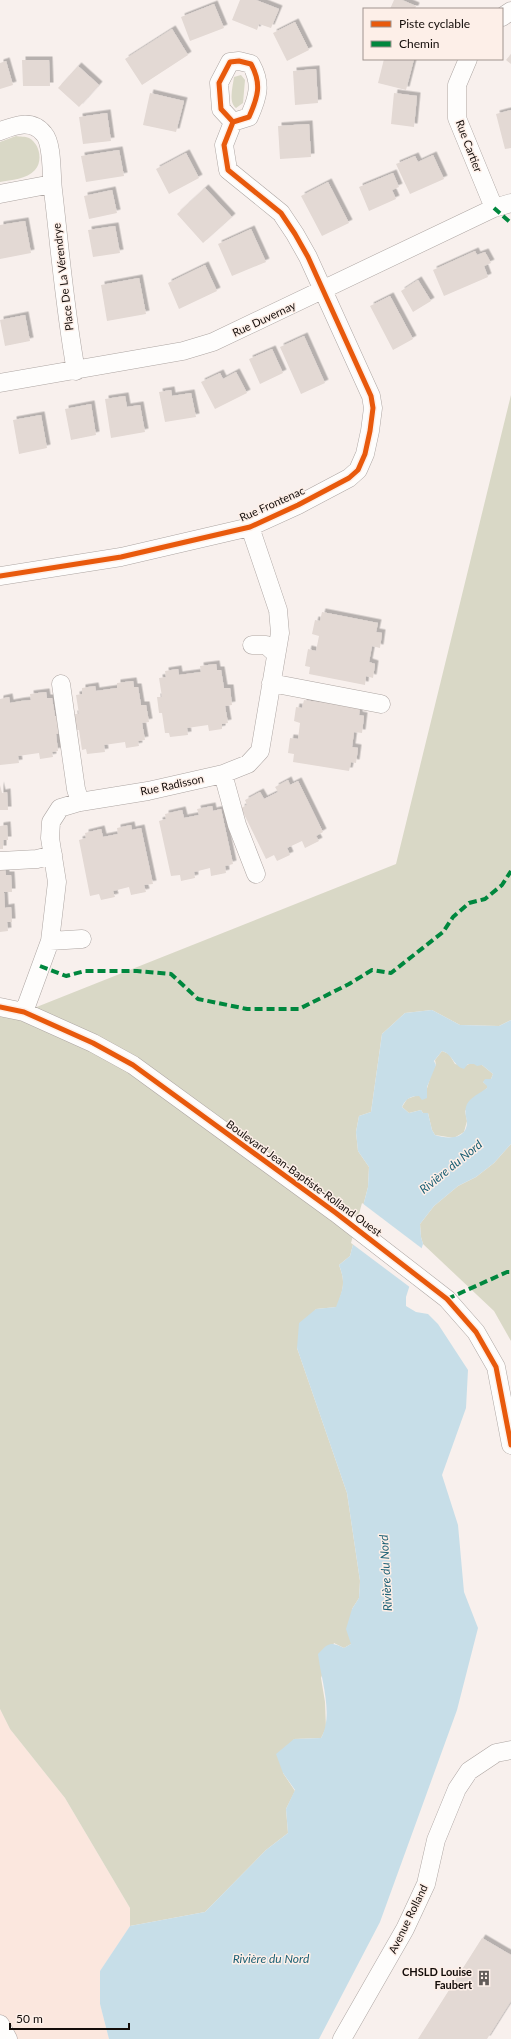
<svg xmlns="http://www.w3.org/2000/svg" width="511" height="2039" font-family="Lato,sans-serif">
	<style>
		.built { fill: #fbe7de }
		.green { fill: #d9d8c6 }
		.water { fill: #c7dee8; fill-rule: evenodd }
		.pier { fill: #f8f0ed }
		.building { fill: #e3d9d4; filter: url(#shadow) }
		.lines { fill: none; stroke-linecap: round; stroke-linejoin: round }
		.minor-casing { stroke: #ada5a2; stroke-width: 19 }
		.minor { stroke: #fefdfc; stroke-width: 18 }
		.quiet { stroke: #00873e; stroke-width: 4; stroke-dasharray: 8 4; stroke-linecap: butt }
		.cycleway-casing { stroke: #fdefe8; stroke-width: 8 }
		.cycleway { stroke: #e8590c; stroke-width: 5 }
		.labels { text-anchor: middle; stroke-width: 3; stroke-linejoin: round; paint-order: stroke }
		.street-label { font-size: 11px; fill: #130c09; stroke: #fdefe8 }
		.poi-label { font-size: 11px; font-weight: bold; fill: #130c09; stroke: #fdefe8; text-anchor: end }
		.water-label { font-size: 12px; font-style: italic; fill: #1a5f74; stroke: #fdefe8 }
	</style>
	<defs>
		<filter id="shadow"><feDropShadow dx="3.5" dy="-3.5" stdDeviation="0" flood-color="#0004"/></filter>
	</defs>
	<rect width="100%" height="100%" fill="#f8f0ed"/>
	<path class="built" d="M0,1709L10,1729L65,1798L130,1908V1926L100,1971V2004L109,2039H0Z"/>
	<path class="green" d="M241,75L245,80L243,103L236,108C228,102 233,86 234,77Z
		M16,136C20,137 25,136 29,138C40,144 43,161 35,170C27,179 11,180 0,182V142Z
		M511,395V1020L499,1026L460,1025L432,1010L405,1013L382,1034L371,1112L359,1116L356,1132L358,1151L369,1167L368,1187L350,1256L339,1265C346,1283 343,1289 337,1307L316,1309L297,1348L347,1493L360,1581L359,1598L352,1609L351,1644L344,1648L334,1643L321,1678L325,1702L326,1728L321,1738L294,1739L283,1773L295,1791L286,1809L288,1833L266,1850L205,1912L130,1926V1908L65,1798L10,1729L0,1709V1006L24,1012L396,864Z
		M442,1051L449,1054L455,1064L465,1066L471,1063L482,1065L493,1074L491,1079L483,1082L488,1086L487,1088L465,1111L467,1121L464,1132L454,1138L435,1135L432,1130L428,1113H423L421,1110L409,1113L402,1107L407,1099L426,1092L432,1071L436,1065L435,1060Z
		M511,1144V1341L494,1311L423,1244L421,1237L420,1224L434,1206L458,1186L476,1177L494,1163Z"/>
	<path class="water" d="M432,1010L460,1025L499,1026L511,1020V1144L494,1163L476,1177L458,1186L434,1206L420,1224L421,1237L423,1244L406,1297V1306L416,1312L428,1314L438,1324L468,1370L466,1408L442,1475L458,1525L464,1592L478,1628L457,1710L380,1922L319,2039H109L100,2004V1971L130,1926L205,1912L266,1850L288,1833L286,1809L295,1790L283,1773L276,1754L294,1739L321,1738C334,1715 321,1680 318,1654C328,1643 330,1641 344,1648L351,1644L346,1629L352,1609L359,1598L360,1581L347,1493L297,1348L299,1323L316,1309L336,1307C343,1289 346,1283 339,1265L350,1256L368,1187L369,1167L358,1151L356,1132L359,1116L371,1112L382,1034L405,1013ZM442,1051C453,1054 453,1066 464,1069L468,1064H474L477,1066L482,1065L493,1074L491,1079H485L483,1082L487,1086V1088C480,1093 471,1097 467,1104C464,1111 466,1116 467,1122C467,1140 447,1139 435,1135L432,1130L428,1113H423L421,1110L409,1113L402,1107C405,1099 411,1096 419,1096L422,1100L427,1098V1087L436,1065L434,1061Z"/>
	<path class="pier" d="M362,1203L424,1250L411,1288L351,1243Z"/>
	<path class="building" d="M240,0H256L279,9L271,28L259,24L257,30L232,20Z
		M394,0H402L416,6L415,9H390Z
		M214,4L224,28L190,41L181,17Z
		M295,22L309,50L287,61L273,33Z
		M172,29L188,55L142,85L125,59Z
		M511,54V64L506,60Z
		M384,59H414L406,90L378,83Z
		M22,60H49L50,86H23Z
		M6,61L13,85L0,89V63Z
		M78,66L99,85L79,107L58,88Z
		M316,69L318,103L295,105L293,71Z
		M150,93L184,101L176,132L143,125Z
		M394,93L417,96L414,127L391,124Z
		M511,110V148L505,149L496,114Z
		M107,113L111,141L83,144L79,117Z
		M309,124L311,157L280,159L278,126Z
		M119,150L124,176L86,182L81,156Z
		M186,153L199,178L169,194L156,169Z
		M433,155L444,179L410,194L396,164L415,156L418,162Z
		M393,173L399,187L392,190L396,199L369,211L359,187Z
		M328,182L349,223L322,236L301,196Z
		M205,188L232,217L203,243L177,214Z
		M112,190L117,213L89,219L84,196Z
		M25,221L31,253L0,259V225Z
		M115,226L120,253L93,257L88,230Z
		M251,229L266,262L232,276L218,244Z
		M475,251L477,255L485,252L491,263L484,266L488,277L444,296L433,270Z
		M205,265L217,291L179,309L168,283Z
		M139,278L146,314L107,321L101,285Z
		M418,280L431,301L413,312L401,291Z
		M390,296L413,339L393,350L370,306Z
		M25,315L30,341L5,346L0,320Z
		M304,336L325,383L301,394L280,347Z
		M272,349L283,373L260,384L249,359Z
		M236,372L247,393L215,409L201,382L220,373L223,379Z
		M171,390L172,396L191,393L196,417L165,422L159,392Z
		M125,396L127,407L140,405L145,432L111,438L105,399Z
		M91,404L96,435L71,440L65,409Z
		M41,415L47,448L19,454L13,420Z
		M322,612L378,623L376,632L382,633L380,648L372,646L369,662L375,664L373,678L366,676L365,685L309,674L310,667L305,666L308,649L316,651L319,636L312,634L315,620L320,621Z
		M216,664L217,670H221L224,688H230L232,705L225,706L228,723L222,724V729L209,731L208,725L187,728L188,735L170,737L169,733H165L162,713H159L157,697H162L159,678L166,677L165,671L178,669L179,675L201,672L200,666Z
		M133,681L134,687H138L141,705H146L149,722L142,723L145,740L138,741L139,746L126,748L125,742L104,745L105,752L87,754L86,749L82,750L79,730H76L74,714H79L76,695L82,694V688L95,686L96,691L117,688V683Z
		M46,692L47,698H52L55,716H60L62,733L56,734L58,751L52,752L53,757L40,759L39,753L18,756L19,763L0,765V699L9,697L10,703L21,701L31,700L30,694Z
		M304,700L360,708L359,715L364,716L362,733L354,732L352,747L358,748L356,763L351,762L349,771L293,762L294,754L288,753L290,738L298,739L300,723L294,721L296,707L302,708Z
		M288,780L290,785L298,781L323,832L316,836L319,841L305,848L302,841L287,848L290,855L277,861L274,855L266,859L241,808L247,805L245,800L260,792L264,799L278,792L275,787Z
		M0,785L2,793L7,792L8,810H0Z
		M212,806L213,811L221,809L233,864L225,866L226,873L211,876L210,868L194,872L195,878L181,881L180,875L171,876L159,821L166,819L165,814L182,810L184,818L199,815L197,809Z
		M7,825L8,840H3V849H0V826Z
		M131,825L132,830L141,828L153,884L144,885L146,892L131,895L129,887L113,891L115,897L101,900L99,894L90,896L79,840L86,838L85,833L101,829L103,837L118,834L117,828Z
		M0,868H5L6,875H11L12,892H4L5,908L11,907L12,922H7L8,931L0,932Z
		M482,1938L511,1955V2001L487,2039H418Z"/>
	<g class="lines">
		<defs>
			<path id="minor" d="M502,17L511,11
				M468,59L457,85V118L494,208
				M0,131C16,125 32,119 44,134C53,144 51,176 53,190C60,250 65,311 76,371
				M0,194L52,184
				M0,383L183,351L213,342L494,208L511,203
				M0,576L121,557L250,527L298,505L349,478L358,470L365,454L370,431L373,408L371,396L308,257L295,234L281,213L228,170L224,145L233,122L221,109L219,83L230,62L239,61L251,64C262,84 258,97 249,117L233,122
				M252,645H266L276,654
				M271,683L381,704
				M61,684L76,789L80,802
				M223,774L237,825L256,874
				M0,861L37,859L53,855
				M50,941L82,939
				M0,1007L24,1012L93,1043L133,1065L336,1213L447,1299L476,1332L496,1367L511,1445
				M24,1012L50,941L57,882L50,838L51,822L60,808L80,802L148,791L223,774L248,764L260,751L280,633L278,610L250,527
				M0,2024L8,2039
				M342,2039L405,1929L426,1884L436,1840L457,1789L469,1771L496,1753L511,1750"/>
		</defs>
		<use href="#minor" class="minor-casing"/>
		<use href="#minor" class="minor"/>
		<path class="quiet" d="M494,208L511,223
			M40,966L66,976L85,971H137L171,974L198,999L247,1009H299L349,984L372,970L391,973L443,932L453,917L469,903L485,899L502,885L511,871
			M447,1299L507,1272H511"/>
		<defs>
			<path id="cycleway" d="M0,576L121,557L250,527L298,505L349,478L358,470L365,454L370,431L373,408L371,396L308,257L295,234L281,213L228,170L224,145L233,122L221,109L219,83L230,62L239,61L251,64C262,84 258,97 249,117L233,122
				M0,1007L24,1012L93,1043L133,1065L336,1213L447,1299L476,1332L496,1367L511,1445"/>
		</defs>
		<use href="#cycleway" class="cycleway-casing"/>
		<use href="#cycleway" class="cycleway"/>
	</g>
	<defs>
		<symbol id="building-bare" viewBox="-9 -9 18 18"><path d="M-4-6H4V6H1V3H-1V6H-4ZM-2.5-4.3h1.7v1.8h-1.7ZM.8-4.3h1.7v1.8H.8ZM-2.5-1h1.7V.8h-1.7ZM.8-1h1.7V.8H.8Z" fill="#635c59" stroke="#fdefe8" stroke-width="2.5" paint-order="stroke"/></symbol>
	</defs>
	<g fill-rule="evenodd">
		<use href="#building-bare" x="473" y="1967" width="22" height="22"/>
	</g>
	<g class="labels">
		<g class="street-label">
			<text transform="translate(469 146) rotate(69)" y="4">Rue Cartier</text>
			<text transform="translate(63 277) rotate(-97)" y="4">Place De La Vérendrye</text>
			<text transform="translate(264 319) rotate(-25)" y="4">Rue Duvernay</text>
			<text transform="translate(272 504) rotate(-24)" y="4">Rue Frontenac</text>
			<text transform="translate(172 785) rotate(-12)" y="4">Rue Radisson</text>
			<text transform="translate(304 1178) rotate(36)" y="4">Boulevard Jean-Baptiste-Rolland Ouest</text>
			<text transform="translate(408 1919) rotate(-64)" y="4">Avenue Rolland</text>
		</g>
		<g class="poi-label">
			<text x="472" y="1976">CHSLD Louise<tspan x="472" dy="13">Faubert</tspan></text>
		</g>
		<g class="water-label">
			<text transform="translate(451 1167) rotate(-39)" y="4">Rivière du Nord</text>
			<text transform="translate(386 1573) rotate(-93)" y="4">Rivière du Nord</text>
			<text x="271" y="1963">Rivière du Nord</text>
		</g>
	</g>
	<rect x="363" y="8" width="140" height="52" fill="#fdefe8" stroke="#9f948f"/>
	<rect x="371" y="21" width="20" height="6" fill="#e8590c" stroke="#9f948f"/>
	<text x="399" y="28" font-size="12" fill="#130c09">Piste cyclable</text>
	<rect x="371" y="41" width="20" height="6" fill="#00873e" stroke="#9f948f"/>
	<text x="399" y="48" font-size="12" fill="#130c09">Chemin</text>
	<path d="M10 2023v6h119v-6" fill="none" stroke="#130c09" stroke-width="2"/>
	<text x="16" y="2023" font-size="12" fill="#130c09" stroke="#fdefe8" stroke-width="3" paint-order="stroke">50 m</text>
</svg>
